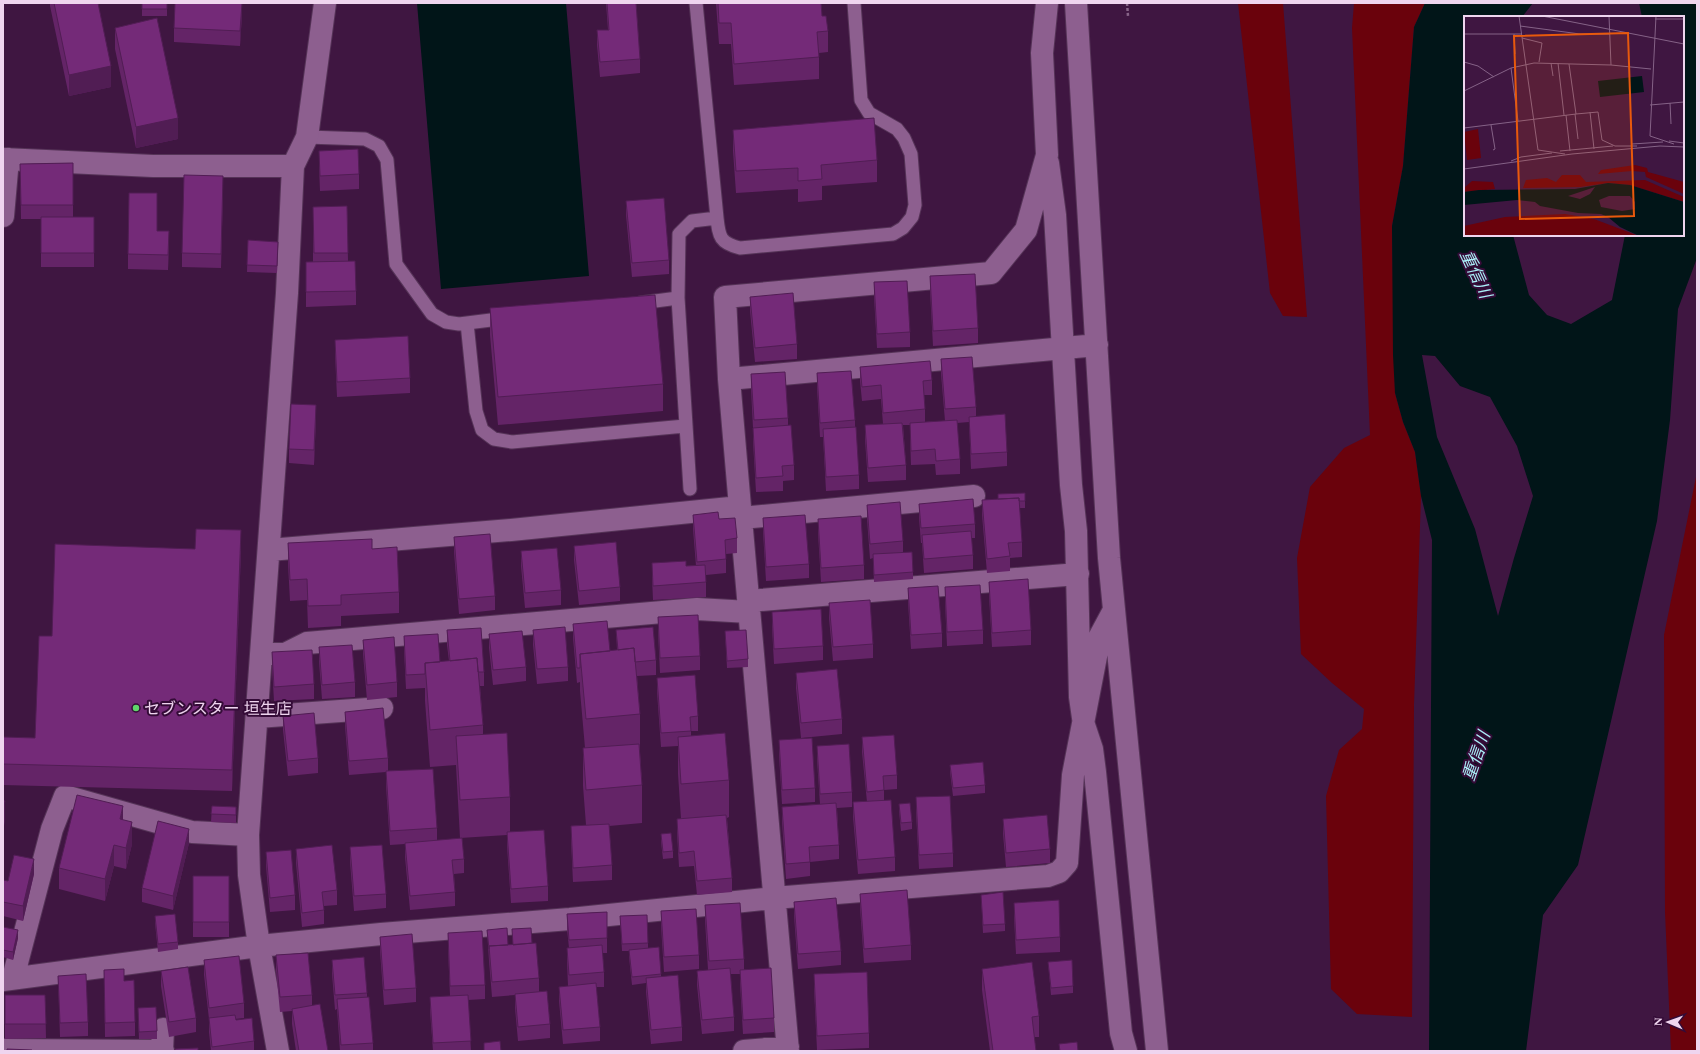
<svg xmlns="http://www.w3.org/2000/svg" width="1700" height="1054" font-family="Spectral,'Noto Sans JP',serif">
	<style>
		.green { fill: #6a020c }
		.water { fill: #011518; fill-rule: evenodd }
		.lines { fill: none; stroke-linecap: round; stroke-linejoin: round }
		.lane-casing { stroke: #553357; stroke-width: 15 }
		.street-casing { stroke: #553357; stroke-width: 24 }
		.path { stroke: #876488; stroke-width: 2.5; stroke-dasharray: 3 2; stroke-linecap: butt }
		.lane { stroke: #8d5f8f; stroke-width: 13 }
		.street { stroke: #8d5f8f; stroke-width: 22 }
		.wall { fill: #642467 }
		.shaded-wall { fill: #511d54 }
		.building { fill: #742a78; stroke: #511d54 }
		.poi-dot { fill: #60d56b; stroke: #340b37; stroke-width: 1.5 }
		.labels { text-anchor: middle; stroke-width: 4; stroke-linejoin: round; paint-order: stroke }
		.poi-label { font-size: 16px; fill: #efd5ef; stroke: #340b37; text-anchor: start }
		.water-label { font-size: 17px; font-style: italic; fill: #aaeff7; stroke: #340b37 }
		.inset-road { fill: none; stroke: #856287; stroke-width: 1 }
		.view { fill: #e8590c; fill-opacity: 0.15; stroke: #e8590c; stroke-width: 2 }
		.inset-edge { fill: none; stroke: #efd5ef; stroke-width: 2 }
	</style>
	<rect width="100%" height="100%" fill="#3f1641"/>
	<path class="green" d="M1238,3H1283L1307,317L1283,316L1270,293Z
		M1354,3H1425L1414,27L1403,166L1392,226L1395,393L1403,422L1415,452L1421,496L1414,705L1412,1017L1357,1014L1331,989L1326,796L1339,750L1362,729L1364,709L1332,683L1301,654L1297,558L1310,487L1344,448L1370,435L1352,28Z
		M1697,472V1051H1671L1665,912L1664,635Z"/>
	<path class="water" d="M417,3H566L589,276L441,289Z
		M1425,3H1533L1522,17H1465V235H1513L1529,295L1547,315L1571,324L1612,300L1625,235H1683V17H1642L1639,3H1697V258L1678,309L1670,420L1657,521L1578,865L1543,915L1526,1051H1429L1432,540L1421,496L1415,452L1403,422L1395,393L1393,355L1392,226L1403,166L1414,27ZM1422,355L1435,356L1460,386L1490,397L1517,446L1533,496L1514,558L1498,616L1475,529L1437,437Z"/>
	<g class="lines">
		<defs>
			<path id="lane" d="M696,3L717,218
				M307,137L365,139L379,146L387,160L396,264L432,314L446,322L459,324L507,318
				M640,303L678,298
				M467,323L476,411L482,430L494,439L512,442L685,426
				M690,489L678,298L679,234L692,221L717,218C719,237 720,243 740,248L893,234L903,228L912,217L915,205L911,154L904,138L897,129L869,113L861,100L854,3"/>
			<path id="street" d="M1076,3L1109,558L1157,1051
				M3,159L153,166H293
				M1048,163L1055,215L1071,485L1076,531L1080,697L1084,725L1092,749L1095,772L1121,1033L1126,1051
				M3,216L8,159
				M729,379L1097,345
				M740,507L788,1051
				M741,518L974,496
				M269,550L511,530L740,507L729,379L725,297L991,273L1026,230L1047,155L1042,53L1047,3
				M748,601L1078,574
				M263,654H285L307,643L697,609L749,612
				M257,717L382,708
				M13,978L52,829L65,796L192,832L248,835
				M3,980L259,946L381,934L570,919L774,898L1048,876L1059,872L1067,863L1073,775L1100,636L1114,610
				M3,1050L163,1051
				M162,1051L163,1029
				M278,1051L259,946L249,875L248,835L287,293L293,166L307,137L325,3
				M744,1051L788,1047"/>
		</defs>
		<use href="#lane" class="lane-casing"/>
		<use href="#street" class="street-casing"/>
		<path class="path" d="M1127,3L1128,16"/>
		<use href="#lane" class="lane"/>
		<use href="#street" class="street"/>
	</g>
	<path class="wall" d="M50,3H98L111,87L69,96L50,6Z
		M142,3H167V16H142Z
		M606,3H636L640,59V73L600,77L597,45V30H608Z
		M716,3H821L822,16L828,31V52L819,53V79L734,85L731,44H719Z
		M896,3H914L896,4Z
		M242,14L240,46L174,42V28Z
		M115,28L178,139L136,148L115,49Z
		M733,130L877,160V182L822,186V200L798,202V189L736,193L733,151Z
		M319,151L359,174V189L320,191L319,166Z
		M73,163V217H94V267H41V219H21L20,164Z
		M223,190L221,268L182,267V253Z
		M626,201L669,260V274L632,277L626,215Z
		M347,206L348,261L356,291V305L306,307V262H313V207Z
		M157,208V231L169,245L168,270L128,269V254Z
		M248,240L278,242L277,273L247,272Z
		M930,276L978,328V343L933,346L930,291Z
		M874,282L910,332V347L877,348L874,297Z
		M750,297L797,344V359L755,362L750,311Z
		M490,308L663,384V411L498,425L490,335Z
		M335,340L410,378V393L337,397L335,354Z
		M941,359L976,407V416L1007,452V466L971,469L969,422L957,423L960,459V474L936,475L935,464L911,465L910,437V425H903L906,465V480L868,482L865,440V425L883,424L881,399L862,401L860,381V367L932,380V395H924L925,409V422L945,421L941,374Z
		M817,373L855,420V427L859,475V489L826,491L823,437H820L817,388Z
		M751,374L788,418V425L794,465V480L783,481V491L756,492L753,442V428L751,389Z
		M316,419L314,465L289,463V449Z
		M982,500L1025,501V508H1019L1022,542V557L1010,558V571L987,573L982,515Z
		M919,504L975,524V538H971L973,555V569L924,573L922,543H921L919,518Z
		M867,505L903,541V552L913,572V579L874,582L873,558L870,559L867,519Z
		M693,515L719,519L737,538V553L726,554V573L706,575V597L653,600L652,578V563L686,566H696L693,529Z
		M763,518L809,564V578L766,581L763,532Z
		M818,519L864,565V579L821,582L818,533Z
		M454,537L495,596V610L459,614L454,552Z
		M288,543L372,549L399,592V613L341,616V626L308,628L307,600L290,601L288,564Z
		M574,546L620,587V601L579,605L574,560Z
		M241,551L232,791L3,785V737L35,738L52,636Z
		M521,551L561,590V605L525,608L521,566Z
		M989,582L1031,630V645L992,647L989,596Z
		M945,587L983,630V644L947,646L945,602Z
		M908,588L942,633V647L911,649L908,602Z
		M829,603L873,644V658L833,661L829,618Z
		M772,612L823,646V660L774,664L772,627Z
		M658,617L700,656V670L660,673L658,632Z
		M573,624L610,651L617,650L616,630L656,660V675L637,676L640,714V752L642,785V823L609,826L612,865V880L573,882L571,841V826L586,825L583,786V748H585L580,691V682L577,683L573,638Z
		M447,630L484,672V686H480L483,725V734L510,797V832L548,886V901L511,903L507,846V835L460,838L456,765L430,767L425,701V688L406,689L404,651V636L440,662L449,661L447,645Z
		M533,630L568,667V681L537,684L533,645Z
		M725,631L748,659V667L727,668Z
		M489,634L526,667V681L493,685L489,648Z
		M363,640L397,682V697L367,700L363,654Z
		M319,647L355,682V697L322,699L319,662Z
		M272,652L314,684V699L274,701L272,667Z
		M796,673L842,719V734L801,738L796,688Z
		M657,678L698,716V731H691V736L729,780V817L727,818L732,878V892L697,895L694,866L679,867L677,833V819H681L678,774V746L661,747L657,692Z
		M345,712L388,758V771L437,828V840L464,859V873L454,874L455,892V906L410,910L405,857V844L390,845L386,786V772L349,775L345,726Z
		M283,716L318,758V773L288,776L283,730Z
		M862,737L897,775V789L884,790V800L895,857V871L858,874L853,817V802H867L862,752Z
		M779,740L815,788V802L782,804L779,755Z
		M817,746L852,792V807L837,808L839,845V859L810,862V876L786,879L782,822V807L820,804L817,760Z
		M950,765L985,785V793L953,796L950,772Z
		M916,797L953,853V867L919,869L916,812Z
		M899,804L912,822V829L901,831L899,811Z
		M212,806L236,807V823L211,822Z
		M1003,819L1050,849V863L1006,867L1003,834Z
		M123,820L132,844L126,869L114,866L105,901L59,889V868Z
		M661,834L673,851V858L663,859L661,842Z
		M189,843L173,910L142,902V888Z
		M350,847L386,894V908L354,911L350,862Z
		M296,849L337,890V905L324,906V924L302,927L296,863Z
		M266,852L295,895V910L270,912L266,866Z
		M34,874L23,921L3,916V880L8,881Z
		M193,876H229V937H193Z
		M860,894L911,945V960L864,963L860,908Z
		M981,895L1005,924V931L983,933Z
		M794,902L841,951V965L798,969L794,916Z
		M1014,903L1060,937V952L1016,954L1014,918Z
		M705,905L744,959V969L774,1018V1032L743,1034L740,984V974H730L734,1017V1031L702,1034L697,985V971L708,970L705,920Z
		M661,911L699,955V969L664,972L661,926Z
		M607,912V953H602L604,972V987H596L600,1027V1041L563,1044L559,1001V987L568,986L567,962V948H569L567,929V914Z
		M155,916L178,942V949L158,952L155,923Z
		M620,916L648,943V948L661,974V977L682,1027V1041L651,1044L646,992V983L632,985L629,957V951H622Z
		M3,927L18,938L13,960L3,957Z
		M487,930L508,945L532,943L539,978V992L550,1024V1038L518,1041L515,1008V995L492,997L489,961Z
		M448,933L485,985V999L468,1000L471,1051H433L430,1011V997L450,996L448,948Z
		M380,937L416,988V1002L384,1005L380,951Z
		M276,955L312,995V1005L328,1051H296L292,1024V1011L280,1012L276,970Z
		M204,960L244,1003V1018L235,1019L236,1020L254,1041V1051H211L209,1032V1019L204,975Z
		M332,960L367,993V997L373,1043V1051H340L337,1009L335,1010L332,974Z
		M1048,962L1073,986V993L1051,995Z
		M982,969L1039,1016V1037H1034L1036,1051H990L982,990Z
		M104,970L135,1022V1036L105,1037Z
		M161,971L196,1018V1032L169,1037L161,986Z
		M814,974L869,1033V1048L817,1050L814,989Z
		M58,976L88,1022V1036L60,1037Z
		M5,995H45L46,1038L5,1039Z
		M138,1015L157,1031V1039H139Z"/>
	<path class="shaded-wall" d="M242,3V14L240,46V31Z
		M111,66V87L69,96V75Z
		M178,118V139L136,148V127Z
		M223,176V190L221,268V254Z
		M169,231V245L168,270V255Z
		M316,405V419L314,465V450Z
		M241,530V551L232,791V770Z
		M5,801V822L3,830V809Z
		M123,806V827L120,819Z
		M132,822V844L126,869V848Z
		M189,829V843L173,910V896Z
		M114,845V866L105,901V879Z
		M34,859V874L23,921V906Z
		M18,930V938L13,960V952Z"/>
	<path class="building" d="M54,3H98L111,66L69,75Z
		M142,3H167V9H142Z
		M175,3H242L240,31L174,28Z
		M607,3H636L640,59L600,62L597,30H609Z
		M718,3H821L822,16H826L828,31L817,32L819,57L734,64L731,23H719Z
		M157,18L178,118L136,127L115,28Z
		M874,118L877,160L821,165L822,179L798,181V168L736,171L733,130Z
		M358,149L359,174L320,176L319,151Z
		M73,163V205H21L20,164Z
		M184,175L223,176L221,254L182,253Z
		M129,193H157V231H169L168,255L128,254Z
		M664,198L669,260L632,263L626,201Z
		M347,206L348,253H314L313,207Z
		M41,217H94V253H41Z
		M248,240L278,242L277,266L247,265Z
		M355,261L356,291L306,292V262Z
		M975,274L978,328L933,331L930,276Z
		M907,281L910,332L877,334L874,282Z
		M793,293L797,344L755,348L750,297Z
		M655,295L663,384L498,397L490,308Z
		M408,336L410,378L337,382L335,340Z
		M972,357L976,407L945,409L941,359Z
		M930,361L932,380L923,381L925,409L883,413L881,385L862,387L860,367Z
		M851,371L855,420L820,423L817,373Z
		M785,372L788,418L754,420L751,374Z
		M291,404L316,405L314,450L289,449Z
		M1005,414L1007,452L971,454L969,417Z
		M957,420L960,459L936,461L935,449L911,451L910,423Z
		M902,423L906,465L868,468L865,425Z
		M791,425L794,465L782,466L783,476L756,478L753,428Z
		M856,427L859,475L826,477L823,429Z
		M1025,493V501H1019V498L998,499V494Z
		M1019,498L1022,542L1008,543L1010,556L987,559L982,500Z
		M973,499L975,524L921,528L919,504Z
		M900,502L903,541L870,544L867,505Z
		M718,512L719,519L735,518L737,538L725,540L726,559L697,562L693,515Z
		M805,515L809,564L766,567L763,518Z
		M861,516L864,565L821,568L818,519Z
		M196,529L241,530L232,770L3,764V737L35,738L39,636H52L55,544L195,549Z
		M971,531L973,555L924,559L922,535Z
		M490,534L495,596L459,599L454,537Z
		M372,539V549L397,547L399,592L341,595V605L308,606L307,579L290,580L288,543Z
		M616,542L620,587L579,591L574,546Z
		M557,548L561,590L525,593L521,551Z
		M912,552L913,572L874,575L873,554Z
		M686,561V566L705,565L706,582L653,586L652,563Z
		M1028,579L1031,630L992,633L989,582Z
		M980,585L983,630L947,632L945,587Z
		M938,586L942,633L911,635L908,588Z
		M870,600L873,644L833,647L829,603Z
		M821,609L823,646L774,649L772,612Z
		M698,615L700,656L660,658L658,617Z
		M607,621L610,651L580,654V668H577L573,624Z
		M565,627L568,667L537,669L533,630Z
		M653,627L656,660L635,662L634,648L618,650L616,630Z
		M481,628L484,672H478L477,658L450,661L447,630Z
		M746,630L748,659L727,661L725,631Z
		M522,631L526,667L493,670L489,634Z
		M438,634L440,662L425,663V674L406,675L404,636Z
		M394,637L397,682L367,685L363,640Z
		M352,645L355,682L322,685L319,647Z
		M634,648L640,714L586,719L580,654Z
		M312,650L314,684L274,687L272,652Z
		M477,658L483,725L430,730L425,663Z
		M837,669L842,719L801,723L796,673Z
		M695,675L698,716L690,717L691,731L661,733L657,678Z
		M383,708L388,758L349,761L345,712Z
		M314,713L318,758L288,761L283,716Z
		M507,733L510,797L460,800L456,736Z
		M725,733L729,780L681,784L678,737Z
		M894,735L897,775L883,776L884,790L867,792L862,737Z
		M812,738L815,788L782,790L779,740Z
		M639,744L642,785L586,790L583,748Z
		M849,744L852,792L820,794L817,746Z
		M983,762L985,785L953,788L950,765Z
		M433,769L437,828L390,831L386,771Z
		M77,795L123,806L120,819L132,822L126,848L114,845L105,879L59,868Z
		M950,796L953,853L919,855L916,797Z
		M3,800L5,801L3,809Z
		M891,800L895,857L858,860L853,802Z
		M836,803L839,845L809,847L810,862L786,864L782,807Z
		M910,803L912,822L901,823L899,804Z
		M212,806L236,807V815L211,814Z
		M726,815L732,878L697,881L694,851L679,853L677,819Z
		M1047,815L1050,849L1006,853L1003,819Z
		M158,821L189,829L173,896L142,888Z
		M609,824L612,865L573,868L571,826Z
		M544,830L548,886L511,889L507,832Z
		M671,833L673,851L663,852L661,834Z
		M462,838L464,859L452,860L455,892L410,896L405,843Z
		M332,845L337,890L322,892L324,910L302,913L296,849Z
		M382,845L386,894L354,896L350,847Z
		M291,850L295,895L270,898L266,852Z
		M14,855L34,859L23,906L3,902V880L8,881Z
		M193,876H229V922H193Z
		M907,890L911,945L864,949L860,894Z
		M1003,892L1005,924L983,925L981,895Z
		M836,898L841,951L798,954L794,902Z
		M1059,900L1060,937L1016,940L1014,903Z
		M740,903L744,959L709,961L705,905Z
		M696,909L699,955L664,957L661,911Z
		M607,912V938L569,940L567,914Z
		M175,914L178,942L158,944L155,916Z
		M647,915L648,943L622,944L620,916Z
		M3,927L18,930L13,952L3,950Z
		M507,928L508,945L489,946V949L487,930Z
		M531,928L532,943L513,945L512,929Z
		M482,931L485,985L450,986L448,933Z
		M412,934L416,988L384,990L380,937Z
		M536,943L539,978L492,982L489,946Z
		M602,945L604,972L569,975L567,948Z
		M659,947L661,974L632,977L629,950Z
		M308,953L312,995L280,997L276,955Z
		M239,956L244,1003L209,1008L204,960Z
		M364,957L367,993L335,995L332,960Z
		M1072,960L1073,986L1051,988L1048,962Z
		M1032,962L1039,1016L1032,1017L1036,1051H993L982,969Z
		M188,967L196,1018L169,1022L161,971Z
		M730,968L734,1017L702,1020L697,971Z
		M771,968L774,1018L743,1020L740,970Z
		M124,969V981L134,980L135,1022L105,1023L104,970Z
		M867,972L869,1033L817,1036L814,974Z
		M86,974L88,1022L60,1023L58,976Z
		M678,975L682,1027L651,1030L646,978Z
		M596,983L600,1027L563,1030L559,987Z
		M547,991L550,1024L518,1027L515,994Z
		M5,995H45L46,1024H5Z
		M468,995L471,1041L433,1043L430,997Z
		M369,997L373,1043L341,1045L337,999Z
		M320,1004L328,1051H299L292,1009Z
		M156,1007L157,1031L139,1032L138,1008Z
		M235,1015L236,1020L252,1018L254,1041L212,1047L209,1018Z
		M500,1041L501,1051H484V1043Z
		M1077,1042L1078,1051H1060L1059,1044Z
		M198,1048V1051H175V1049Z
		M7,1049L32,1050V1051H7Z"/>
	<circle class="poi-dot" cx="136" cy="708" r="4"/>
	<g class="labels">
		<g class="poi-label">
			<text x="144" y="714">セブンスター 垣生店</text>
		</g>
		<g class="water-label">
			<text transform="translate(1476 274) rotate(65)" y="6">重信川</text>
			<text transform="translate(1476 756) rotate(-71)" y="6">重信川</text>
		</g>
	</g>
	<g transform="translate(1464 16)">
		<rect width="220" height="220" fill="#3f1641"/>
		<path d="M14,113L17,142L3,144L0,116ZM171,149L183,152L184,156L220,166V178L182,161L181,156L168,155L134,158L137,154ZM98,159H116L122,166L181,164L220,181V186L166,169L144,167L116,171L59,172L62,164L83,162L92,166ZM8,165L29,166L31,173L0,176V172ZM101,198L130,203L175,220H0V210L41,201Z" fill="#6a020c"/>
		<path d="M178,60L180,76L136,81L134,65ZM144,167L166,169L220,186V220H175L156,211L144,201L137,198L114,197L76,190L71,186L53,184L0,189V176L15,174L111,173ZM131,171L126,178L116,183L104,180ZM145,180H166L171,186V193L158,195L137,191L135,184Z" fill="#011518" fill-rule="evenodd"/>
		<path class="inset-road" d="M55,0L74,134L101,138M78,0L220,28M145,0L147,49M192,0L186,120L210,128M191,3H220M56,10L116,18H146M0,18H58M50,18L51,38M58,22L78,27L75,46M0,46L14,50L30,61M87,47L89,60M94,47L100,99M105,48L112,98L134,96L138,124L151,130H173M47,52L54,105M0,75L47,52L70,47L147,49L187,53M206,87L207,108M186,89L220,86M126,96L130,133M111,98L114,123M102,99L106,135M27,109L31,133L29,134M0,112L112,98M205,125L220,127M168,128L199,126M96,135L149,130M47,145L57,141L88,137M0,153L108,138L196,130L220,131"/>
		<path class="view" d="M164,17L170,200L56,203L50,20Z"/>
		<rect width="220" height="220" class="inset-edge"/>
	</g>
	<rect width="1700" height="1054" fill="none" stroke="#efd5ef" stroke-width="8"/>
	<g transform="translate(1668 1022) rotate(272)" stroke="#340b37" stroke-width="3" paint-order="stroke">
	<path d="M0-3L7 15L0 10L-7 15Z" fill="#efd5ef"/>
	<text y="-6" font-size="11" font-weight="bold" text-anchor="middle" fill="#efd5ef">N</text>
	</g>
</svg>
